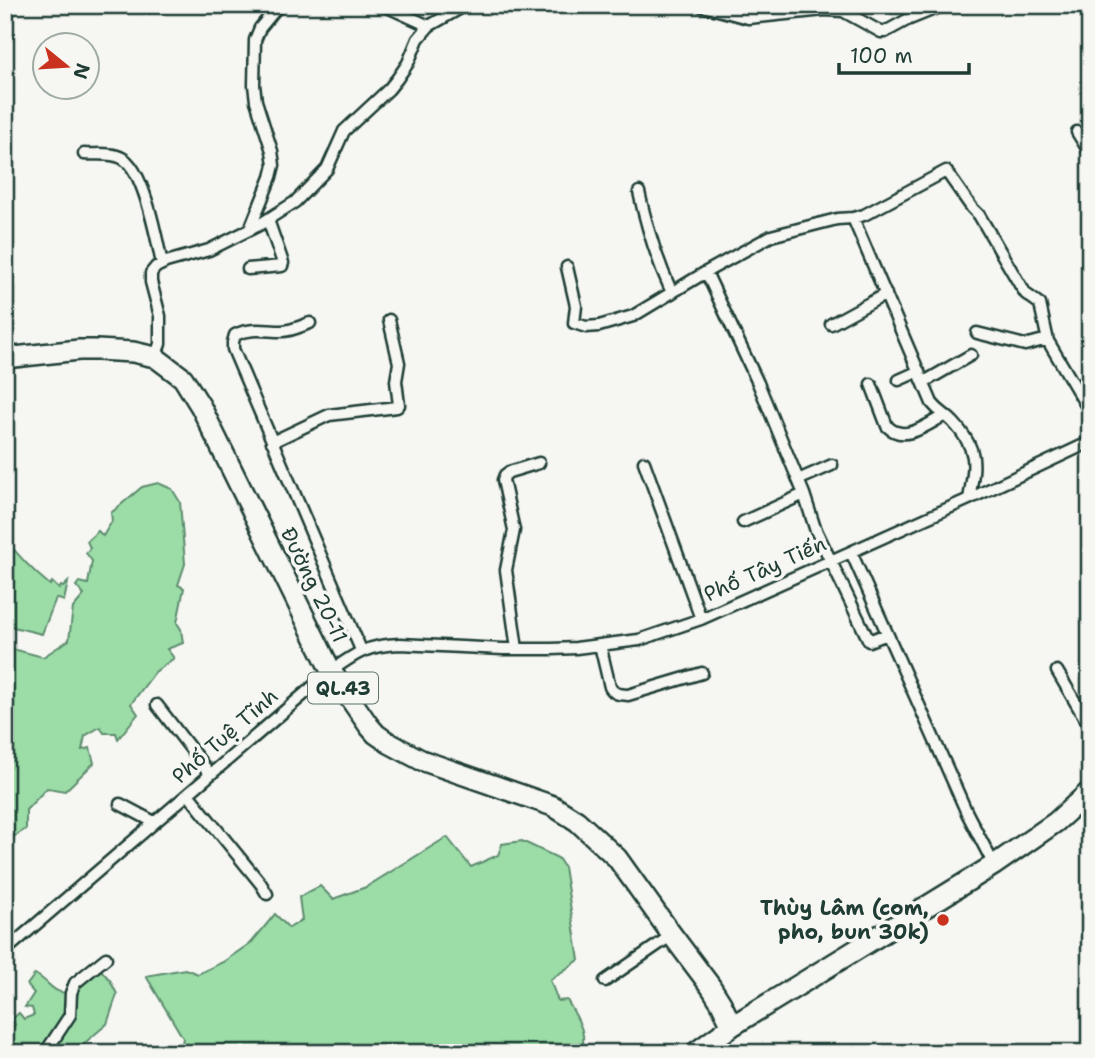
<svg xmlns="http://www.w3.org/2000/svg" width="1095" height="1058" font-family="'Shantell Sans',sans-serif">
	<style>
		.green { fill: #9bdca7; stroke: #5d8c6e; stroke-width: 2 }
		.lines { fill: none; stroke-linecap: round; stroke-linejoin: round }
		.street-casing { stroke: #1f3d34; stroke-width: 15 }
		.highway-casing { stroke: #1f3d34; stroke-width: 24 }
		.street { stroke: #f6f6f2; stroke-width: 10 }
		.highway { stroke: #f6f6f2; stroke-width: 19 }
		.poi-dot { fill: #c8321e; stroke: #f6f6f2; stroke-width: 2.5 }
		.labels { text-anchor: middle; stroke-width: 7; stroke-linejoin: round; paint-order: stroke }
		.shield { fill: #f6f6f2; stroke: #60746d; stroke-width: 2 }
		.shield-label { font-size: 19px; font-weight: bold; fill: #1f3d34 }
		.street-label { font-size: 21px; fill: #1f3d34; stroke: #f6f6f2 }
		.poi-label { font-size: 21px; font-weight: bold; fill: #1f3d34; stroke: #f6f6f2; text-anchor: end }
	</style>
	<rect width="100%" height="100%" fill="#f6f6f2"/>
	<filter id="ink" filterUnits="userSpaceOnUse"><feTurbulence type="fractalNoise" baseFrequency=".0143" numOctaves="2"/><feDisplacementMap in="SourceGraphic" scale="14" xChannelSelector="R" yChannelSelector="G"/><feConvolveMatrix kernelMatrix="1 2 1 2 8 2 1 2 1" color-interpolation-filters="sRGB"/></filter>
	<g filter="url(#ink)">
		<path class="green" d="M158,483L172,489L180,502L185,564L178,585L184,588L177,623L181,629L183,643L167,649L174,658L155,672L131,704L138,714L118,739L116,733H104L100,727L85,736L82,750L90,748L94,763L65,791L47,788L26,810V829L5,842V647L43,657L69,640L73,608L84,595L76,586L79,582L88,584L92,561L86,553L90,548L87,541L98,531L103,536L112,521L111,513L142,487Z
			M5,538C18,556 33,571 50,585L52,582L59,589L61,586L63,587L68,582L64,601L56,598L42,634L5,625Z
			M447,837L471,867L498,855L502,844L522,841L558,858L564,867L579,960L550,980L558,1001L567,1000C575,1015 591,1036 579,1053H180L183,1038L146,976L185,969L198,974L223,962L252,942L275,914L289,928L302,920L299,897L320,886L333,899L366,887Z
			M100,969L110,980L117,994L107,1024L81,1046L87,1053H22L6,1031L15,1025L13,1018L19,1013L24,1019L34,1015L32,1008L25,1007L34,993L27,985L35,974C53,984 52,996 75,992Z"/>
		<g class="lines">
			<defs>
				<path id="street" d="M383,5L429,26
					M699,5L748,18L824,10L843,11L881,32H885L907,20L944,5
					M1077,132L1090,153
					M84,154C96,155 111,152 122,158C144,169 157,240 162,264
					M639,192C647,229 656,258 672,293
					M853,218L932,403C940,413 945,414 953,422C979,450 975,464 969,499
					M250,229L271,177L274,165L272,151L256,101L254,85L255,40L260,28L279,5
					M567,267L576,306L574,323L586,327L599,326L633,316L706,272L771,236L837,219L853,218L864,215L946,171L972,208L979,215L1020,285L1026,294L1040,304L1048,341L1090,412
					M248,269L282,266L283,263L268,220
					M706,272L758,383L804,494L815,528L869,641L887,634
					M310,323C301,326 291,331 282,331C265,331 251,327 235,335L233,342V349L361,650
					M831,324L886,294
					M977,333L1025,345L1040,341H1048
					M155,357L160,344V316L151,282V273L156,267L166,262L209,250L259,225L295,202L327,169L344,131L389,89L397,79L408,63L418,39L429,26L466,5
					M899,380L919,371
					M924,382L971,355
					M871,384L887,426C904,444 928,424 945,415
					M272,442L329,415L397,407L399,405L396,381L399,363L389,320
					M644,462L701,619
					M798,480L832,465
					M743,522L804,494
					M851,552L967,813L994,865
					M600,645L610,687C614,695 620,694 628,695L702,673
					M517,649L506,570L514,530L503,480L505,475L509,472L539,463
					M1057,671L1090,727
					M157,705L210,774
					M188,794L261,884L267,894
					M120,804L154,822
					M5,951L331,671C356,653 368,645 400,644L503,649H552L576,648L639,640L701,619L969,499L1090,442
					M605,981L672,935
					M45,1053L70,1015L71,993L75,983L106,958"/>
				<path id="highway" d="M5,358L79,350H97L133,352L155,357L183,378L201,407L331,671L369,726L376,734L389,743L421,760L553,806L577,821L617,858L672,935L711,987L721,1003L732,1026
					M695,1053L732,1026L994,865L1056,822L1090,791"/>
			</defs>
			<use href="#street" class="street-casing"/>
			<use href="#highway" class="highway-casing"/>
			<use href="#street" class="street"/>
			<use href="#highway" class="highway"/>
		</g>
	</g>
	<circle class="poi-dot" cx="943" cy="920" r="7"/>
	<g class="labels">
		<rect class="shield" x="308" y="672.5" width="70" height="31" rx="5"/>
		<g class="shield-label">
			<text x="343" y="695">QL.43</text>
		</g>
		<g class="street-label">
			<text transform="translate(765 569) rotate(-24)" y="7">Phố Tây Tiến</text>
			<text transform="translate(314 585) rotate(64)" y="7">Đường 20-11</text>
			<text transform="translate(225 736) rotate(-41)" y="7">Phố Tuệ Tĩnh</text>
		</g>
		<g class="poi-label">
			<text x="929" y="915">Thùy Lâm (com,<tspan x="929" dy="24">pho, bun 30k)</tspan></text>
		</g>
	</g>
	<rect width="1095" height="1058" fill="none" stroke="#f6f6f2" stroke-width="28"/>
	<rect x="14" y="14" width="1067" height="1030" fill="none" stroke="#1f3d34" stroke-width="2.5" filter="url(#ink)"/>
	<g transform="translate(66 66) rotate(108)"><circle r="33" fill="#f6f6f2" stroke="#a0aca6" stroke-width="2"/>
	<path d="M0-5L12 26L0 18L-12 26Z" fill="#c8321e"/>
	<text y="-10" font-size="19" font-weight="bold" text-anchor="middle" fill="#1f3d34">N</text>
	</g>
	<path d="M839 63v10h130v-10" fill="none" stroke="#1f3d34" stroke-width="3.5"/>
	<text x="850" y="63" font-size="21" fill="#1f3d34" stroke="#f6f6f2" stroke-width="5" paint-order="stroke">100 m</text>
</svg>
